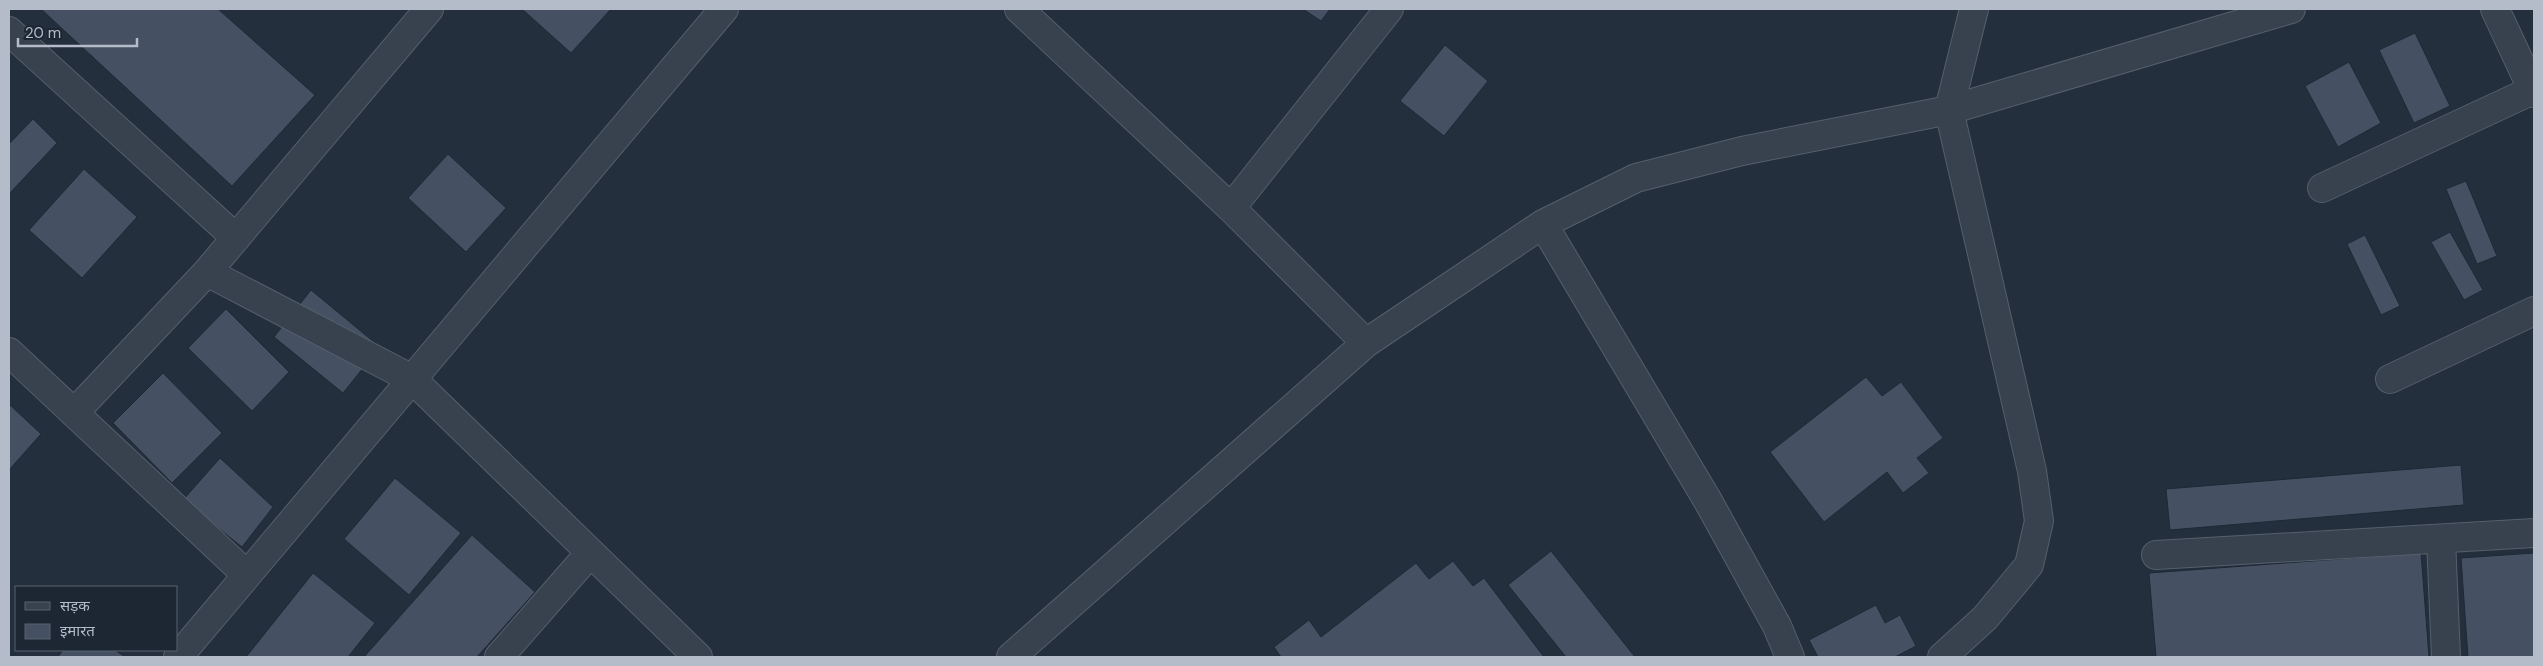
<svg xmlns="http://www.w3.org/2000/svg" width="2543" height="666" font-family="'DM Sans','Noto Sans Devanagari',sans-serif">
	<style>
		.building { fill: #455162; stroke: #1f2835 }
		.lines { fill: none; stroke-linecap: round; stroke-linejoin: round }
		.minor-casing { stroke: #565f6c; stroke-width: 30 }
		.minor { stroke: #38414e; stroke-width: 28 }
	</style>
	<rect width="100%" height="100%" fill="#242f3e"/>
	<path class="building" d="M41,9H218L315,95L232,186Z
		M522,9H611L571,53Z
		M1303,9H1330L1321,21Z
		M2415,33L2450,106L2414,123L2379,50Z
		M1445,45L1488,81L1444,136L1400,101Z
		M2349,62L2381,123L2338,147L2305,86Z
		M33,119L57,143L9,194V144Z
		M448,154L506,208L466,252L408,198Z
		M84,169L137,217L82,278L29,230Z
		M2466,181L2497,256L2477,264L2446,189Z
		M2450,232L2483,290L2464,300L2431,242Z
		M2365,235L2400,306L2381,315L2347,244Z
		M311,290L380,347L343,393L274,337Z
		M226,309L289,372L252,411L188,348Z
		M163,373L222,433L172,483L113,423Z
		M1866,377L1882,396L1901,382L1943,438L1917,458L1929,473L1903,493L1887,472L1824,522L1770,452Z
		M9,404L41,434L9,470Z
		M220,458L273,507L242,547L183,500Z
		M2461,465L2464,505L2170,530L2166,489Z
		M395,478L461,533L409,595L344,539Z
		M472,535L535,592L477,657H364Z
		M1551,551L1635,657H1566L1508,585Z
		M2421,553L2429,657H2156L2149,573Z
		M2534,553V657H2468L2461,558Z
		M1453,561L1473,586L1484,578L1544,657H1281L1274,647L1309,620L1321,637L1416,563L1429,579Z
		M313,573L375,623L348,657H246Z
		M1876,605L1885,623L1900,615L1916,646L1895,657H1818L1809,640Z
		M63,650H115L125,657H58Z"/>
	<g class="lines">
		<defs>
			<path id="minor" d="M1019,9L1231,208L1366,343
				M2495,9L2534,93
				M9,31L236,238
				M2322,188L2533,90
				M1231,208L1389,9
				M1543,224L1708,501L1777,626L1790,657
				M207,272L412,379L698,657
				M9,352L247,575
				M2390,379L2534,311
				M74,413L207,272L429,9
				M2441,539L2446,657
				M2156,555L2534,533
				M178,657L724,9
				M499,657L590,553
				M1011,657L1366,343L1543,224L1636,178L1742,151L1949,110L2291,9
				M1942,657L1985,618L2029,565L2039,521L2032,471L1949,110L1974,9"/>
		</defs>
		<use href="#minor" class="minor-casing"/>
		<use href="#minor" class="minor"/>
	</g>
	<rect width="2543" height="666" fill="none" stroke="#b4bcc9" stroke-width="20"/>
	<rect x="15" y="586" width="162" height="65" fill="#1d2633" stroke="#59626f"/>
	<rect x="25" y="602" width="25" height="8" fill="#38414e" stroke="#59626f"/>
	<text x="60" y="611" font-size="15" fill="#b4bcc9">सड़क</text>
	<rect x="25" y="624" width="25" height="15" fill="#455162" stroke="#59626f"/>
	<text x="60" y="636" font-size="15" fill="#b4bcc9">इमारत</text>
	<path d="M18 38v8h119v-8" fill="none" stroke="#b4bcc9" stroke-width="2.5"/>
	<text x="25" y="38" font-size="15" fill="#b4bcc9" stroke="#1d2633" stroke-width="4" paint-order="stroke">20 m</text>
</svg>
